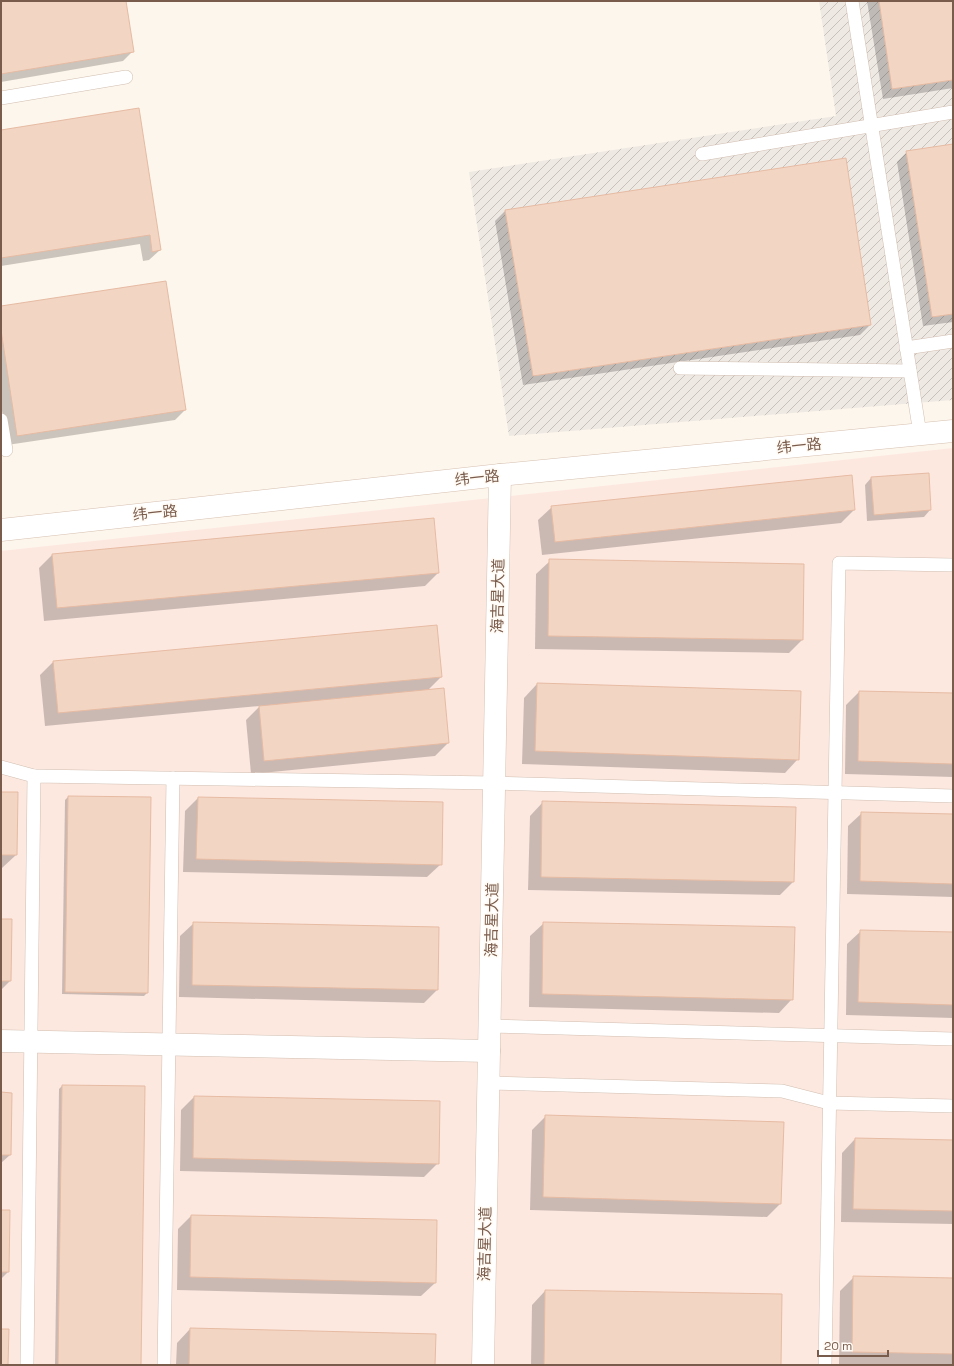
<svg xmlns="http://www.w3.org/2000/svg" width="954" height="1366" viewBox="0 0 954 1366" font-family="'Space Grotesk','Noto Sans SC',sans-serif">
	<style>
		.commercial { fill: #fde8e0 }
		.industrial { fill: url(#industrial-furrows) }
		.shadow { fill: #0003 }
		.building { fill: #f3d5c3; stroke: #e6bba3 }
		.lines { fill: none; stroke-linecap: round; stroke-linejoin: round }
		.lane-casing { stroke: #d1beb0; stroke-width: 14 }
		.street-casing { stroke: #d1beb0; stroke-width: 23 }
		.secondary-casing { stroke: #d6c0b0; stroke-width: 23 }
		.lane { stroke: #fff; stroke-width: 13 }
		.street { stroke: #fff; stroke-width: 22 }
		.secondary { stroke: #fff; stroke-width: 22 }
		.labels { text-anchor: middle; stroke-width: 3; stroke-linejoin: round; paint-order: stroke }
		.street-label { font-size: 15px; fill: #7a5c4d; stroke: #fffaf3 }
	</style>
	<defs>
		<pattern id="industrial-furrows" width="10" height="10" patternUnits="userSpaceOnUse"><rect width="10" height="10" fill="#efe9e4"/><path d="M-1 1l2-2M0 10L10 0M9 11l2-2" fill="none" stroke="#c7c0bb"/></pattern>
	</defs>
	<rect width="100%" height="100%" fill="#fdf6ec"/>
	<!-- commercial -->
	<polygon class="commercial" points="953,448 953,1365 1,1365 1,551"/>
	<!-- industrial -->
	<polygon class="industrial" points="819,1 953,1 953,400 509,436 469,172 836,116"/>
	<!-- shadow -->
	<g class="shadow">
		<polygon points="1,1 125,1 133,51 123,61 1,82"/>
		<polygon points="867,1 953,1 953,88 883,99"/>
		<polygon points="138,109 160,250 149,260 143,261 140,244 1,266 1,131"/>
		<polygon points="953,145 953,322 923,326 897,162 907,152"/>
		<polygon points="505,211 870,325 860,335 523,385 495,221"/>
		<polygon points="1,307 185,410 175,420 7,445 1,404"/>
		<polygon points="871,478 930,510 924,517 867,521 865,485"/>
		<polygon points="552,507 854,510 841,523 542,555 538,520"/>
		<polygon points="53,554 438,573 425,586 44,621 39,568"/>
		<polygon points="550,561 802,640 789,653 535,649 536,574"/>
		<polygon points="53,662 441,677 428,690 448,743 435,756 251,774 246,720 260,706 45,726 40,675"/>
		<polygon points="537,684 798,759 785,773 522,764 524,698"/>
		<polygon points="859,692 953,694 953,777 845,774 846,705"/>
		<polygon points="1,793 16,855 2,868 1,868"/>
		<polygon points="68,797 147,993 144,996 62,994 65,800"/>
		<polygon points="198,798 442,803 441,864 427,877 183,872 185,811"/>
		<polygon points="543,802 793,882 780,895 528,890 530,816"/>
		<polygon points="862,813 953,815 953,897 847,894 848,826"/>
		<polygon points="1,920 10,981 1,990"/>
		<polygon points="194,923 437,990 424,1003 179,997 180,936"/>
		<polygon points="544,923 792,999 779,1013 529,1007 530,936"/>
		<polygon points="861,931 953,933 953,1018 846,1015 847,944"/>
		<polygon points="62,1086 140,1365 55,1365 59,1089"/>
		<polygon points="1,1093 10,1155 1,1163"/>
		<polygon points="194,1097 438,1163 424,1177 180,1171 181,1110"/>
		<polygon points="546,1116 780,1204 767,1217 530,1210 532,1130"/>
		<polygon points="855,1139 953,1141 953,1224 841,1222 842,1153"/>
		<polygon points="1,1211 8,1272 1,1279"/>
		<polygon points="191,1216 435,1283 421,1296 177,1290 178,1229"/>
		<polygon points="854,1277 953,1279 953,1365 839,1365 840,1291"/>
		<polygon points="545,1291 780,1365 531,1365 532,1305"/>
		<polygon points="190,1329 434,1365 176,1365 177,1343"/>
	</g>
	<!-- building -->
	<g class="building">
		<polygon points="1,1 126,1 134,52 1,74"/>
		<polygon points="879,1 953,1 953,80 892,89"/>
		<polygon points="139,108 161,250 152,252 150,235 1,258 1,130"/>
		<polygon points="953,144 953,314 932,317 906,151"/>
		<polygon points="846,158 871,325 533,376 505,210"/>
		<polygon points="166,281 186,410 17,436 1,330 1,306"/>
		<polygon points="929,473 931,510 874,515 871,477"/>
		<polygon points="852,475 855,510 555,542 551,506"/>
		<polygon points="434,518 439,573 57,608 52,554"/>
		<polygon points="549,559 804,564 803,640 548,636"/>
		<polygon points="437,625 442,677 58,713 53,661"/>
		<polygon points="537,683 801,691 799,760 535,751"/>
		<polygon points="444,688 449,743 264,761 259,706"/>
		<polygon points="859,691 953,693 953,764 858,761"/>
		<polygon points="1,792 18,792 17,855 1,855"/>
		<polygon points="68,796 151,797 148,993 65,992"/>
		<polygon points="198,797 443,802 442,865 196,859"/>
		<polygon points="542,801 796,807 794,882 541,877"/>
		<polygon points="861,812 953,814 953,884 860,881"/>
		<polygon points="1,919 12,919 11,981 1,981"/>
		<polygon points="193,922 439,927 438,990 192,985"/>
		<polygon points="543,922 795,927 793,1000 542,994"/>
		<polygon points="860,930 953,932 953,1005 858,1002"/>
		<polygon points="62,1085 145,1086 141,1365 58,1365"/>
		<polygon points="1,1092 12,1093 11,1155 1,1155"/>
		<polygon points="194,1096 440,1101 439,1164 193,1158"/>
		<polygon points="545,1115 784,1122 781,1204 543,1197"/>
		<polygon points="855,1138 953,1140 953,1211 853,1209"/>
		<polygon points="1,1210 10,1210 9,1272 1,1272"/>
		<polygon points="191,1215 437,1220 436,1283 190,1277"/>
		<polygon points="853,1276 953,1278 953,1354 852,1352"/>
		<polygon points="545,1290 782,1294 781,1365 544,1365"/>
		<polygon points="190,1328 436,1334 435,1365 189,1365"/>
		<polygon points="1,1329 9,1329 8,1365 1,1365"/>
	</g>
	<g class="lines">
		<!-- lane casing -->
		<g class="lane-casing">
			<g id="lane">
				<polyline points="852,1 920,434"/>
				<polyline points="1,98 126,77"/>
				<polyline points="702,154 953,112"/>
				<polyline points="906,348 953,341"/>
				<polyline points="680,368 910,371"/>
				<polyline points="1,420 6,450"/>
				<polyline points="1,767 34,776"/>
				<polyline points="489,1026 953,1039"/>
				<polyline points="488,1083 782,1091 829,1103 953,1106"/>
				<polyline points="27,1365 34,776 494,783 953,796"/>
				<polyline points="164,1365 173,778"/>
				<polyline points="825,1365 839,563 953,565"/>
			</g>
		</g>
		<!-- street casing -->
		<g class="street-casing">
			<polyline id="street" points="1,1041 489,1051"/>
		</g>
		<!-- secondary casing -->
		<g class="secondary-casing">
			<g id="secondary">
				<polyline points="1,530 500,475 953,431"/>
				<polyline points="483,1365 500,475"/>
			</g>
		</g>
		<!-- lane -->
		<use href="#lane" class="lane"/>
		<!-- street -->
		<use href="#street" class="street"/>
		<!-- secondary -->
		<use href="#secondary" class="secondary"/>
	</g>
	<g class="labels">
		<!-- street labels -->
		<g class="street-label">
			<text transform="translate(799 446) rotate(-6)" y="5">纬一路</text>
			<text transform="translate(477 478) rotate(-6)" y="5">纬一路</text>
			<text transform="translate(155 513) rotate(-6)" y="5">纬一路</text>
			<text transform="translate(498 596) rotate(-89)" y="5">海吉星大道</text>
			<text transform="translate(492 920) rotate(-89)" y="5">海吉星大道</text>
			<text transform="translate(485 1244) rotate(-89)" y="5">海吉星大道</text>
		</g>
	</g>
	<!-- border -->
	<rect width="954" height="1366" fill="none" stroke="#7a5c4d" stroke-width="4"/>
	<!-- scale -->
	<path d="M818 1350v6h70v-6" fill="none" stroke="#7a5c4d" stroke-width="2"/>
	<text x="824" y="1350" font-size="12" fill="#7a5c4d" stroke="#fffaf3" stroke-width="3" paint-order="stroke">20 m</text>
</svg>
